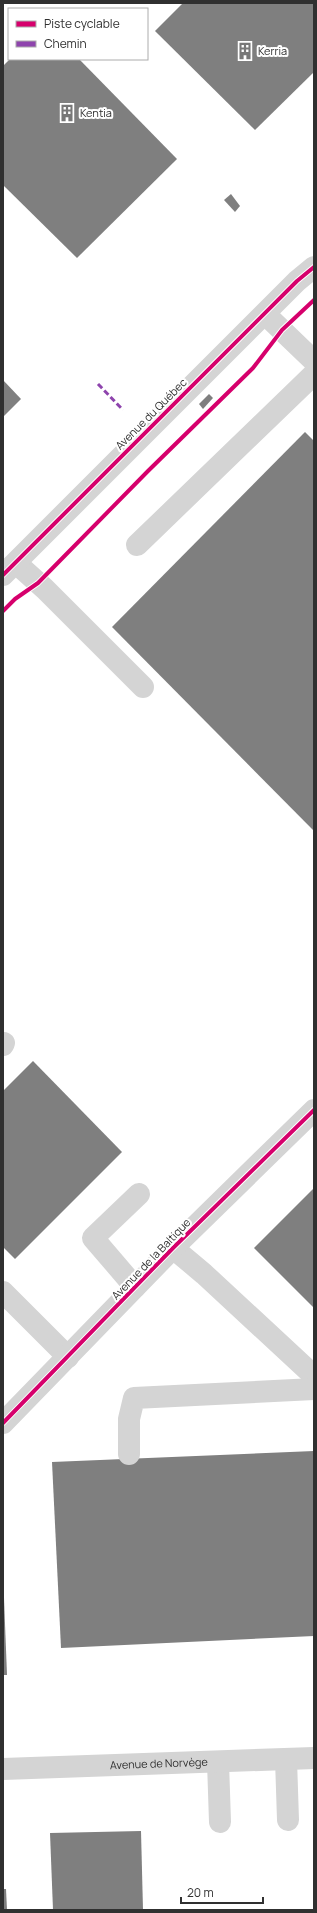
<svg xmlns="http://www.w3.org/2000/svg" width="317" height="1913" viewBox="0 0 317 1913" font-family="Manrope,sans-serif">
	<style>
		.building { fill: #7f7f7f }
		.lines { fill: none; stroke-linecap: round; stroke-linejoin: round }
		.minor { stroke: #d4d4d4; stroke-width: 22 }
		.quiet { stroke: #8e44ad; stroke-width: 3; stroke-dasharray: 6 3; stroke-linecap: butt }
		.cycleway-casing { stroke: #fff; stroke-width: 6 }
		.cycleway { stroke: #d6006c; stroke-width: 4 }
		.labels { text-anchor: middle; stroke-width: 4; stroke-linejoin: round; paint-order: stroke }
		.poi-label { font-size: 11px; fill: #303030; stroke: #fff; text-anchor: start }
		.street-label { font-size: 11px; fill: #303030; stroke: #fff }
	</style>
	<rect width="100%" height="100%" fill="#fff"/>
	<!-- building -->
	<g class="building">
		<polygon points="183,3 314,3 314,72 255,130 155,31"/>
		<polygon points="10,59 79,59 177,159 77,258 3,185 3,66"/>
		<polygon points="231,194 240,206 235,212 224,200"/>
		<polygon points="3,380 21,399 3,417"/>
		<polygon points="209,394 213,398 203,409 199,404"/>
		<polygon points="305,432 314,441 314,831 112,627"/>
		<polygon points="33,1061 122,1152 15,1259 3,1247 3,1091"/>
		<polygon points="314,1188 314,1308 254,1248"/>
		<polygon points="314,1451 314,1636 61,1648 52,1462"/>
		<polygon points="3,1598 4,1598 7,1675 3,1675"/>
		<polygon points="141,1831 143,1910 53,1910 50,1833"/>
		<polygon points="3,1889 6,1889 7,1910 3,1910"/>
	</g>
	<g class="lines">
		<!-- minor -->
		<g class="minor">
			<polyline points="265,314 314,361"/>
			<polyline points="137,545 314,374"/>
			<polyline points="16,563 45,589 143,687"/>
			<polyline points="3,575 297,281 314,267"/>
			<polyline points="3,1045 4,1043"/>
			<polyline points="173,1248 204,1274 314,1376"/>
			<polyline points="135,1287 93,1238 139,1194"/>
			<polyline points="3,1292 68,1357"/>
			<polyline points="3,1423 173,1248 314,1110"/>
			<polyline points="129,1454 129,1419 134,1398 314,1389"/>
			<polyline points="286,1759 288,1820"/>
			<polyline points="218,1762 220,1822"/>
			<path id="s1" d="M3,1769L314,1758"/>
		</g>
		<!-- quiet -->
		<polyline class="quiet" points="98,384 123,410"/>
		<!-- cycleway casing -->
		<g class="cycleway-casing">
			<g id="cycleway">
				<polyline points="3,575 297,281 314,267"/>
				<polyline points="3,611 15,599 38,583 148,471 253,368 282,330 314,300"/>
				<polyline points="3,1423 173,1248 314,1110"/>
			</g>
		</g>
		<!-- cycleway -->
		<use href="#cycleway" class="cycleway"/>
	</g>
	<!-- icons -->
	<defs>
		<g id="building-bare" transform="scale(1.38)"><path d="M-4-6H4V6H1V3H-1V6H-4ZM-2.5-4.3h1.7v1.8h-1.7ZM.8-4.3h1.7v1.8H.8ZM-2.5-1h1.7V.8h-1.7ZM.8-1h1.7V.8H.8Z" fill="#787878" stroke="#fff" stroke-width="2.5" paint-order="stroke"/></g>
	</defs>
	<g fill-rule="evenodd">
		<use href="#building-bare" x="245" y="51"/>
		<use href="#building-bare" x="67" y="113"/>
	</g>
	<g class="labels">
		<!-- poi labels -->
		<g class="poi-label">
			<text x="258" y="55">Kerria</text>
			<text x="80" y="117">Kentia</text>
		</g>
		<!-- street labels -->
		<g class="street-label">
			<text transform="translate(151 414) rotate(-45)" y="4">Avenue du Québec</text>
			<text transform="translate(151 1259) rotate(-46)" y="4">Avenue de la Baltique</text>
			<text dy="4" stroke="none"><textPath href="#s1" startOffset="156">Avenue de Norvège</textPath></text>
		</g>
	</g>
	<!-- border -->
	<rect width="317" height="1913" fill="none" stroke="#303030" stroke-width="8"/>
	<!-- legend -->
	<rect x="8" y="8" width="140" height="52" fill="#ffffff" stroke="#acacac"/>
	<rect x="16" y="21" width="20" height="6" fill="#d6006c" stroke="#acacac"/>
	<text x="44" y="28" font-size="12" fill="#303030">Piste cyclable</text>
	<rect x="16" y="41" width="20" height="6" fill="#8e44ad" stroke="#acacac"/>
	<text x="44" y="48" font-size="12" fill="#303030">Chemin</text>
	<!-- scale -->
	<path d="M181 1897v6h82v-6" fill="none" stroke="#303030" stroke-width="2"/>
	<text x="187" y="1897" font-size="12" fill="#303030" stroke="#ffffff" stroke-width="3" paint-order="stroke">20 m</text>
</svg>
